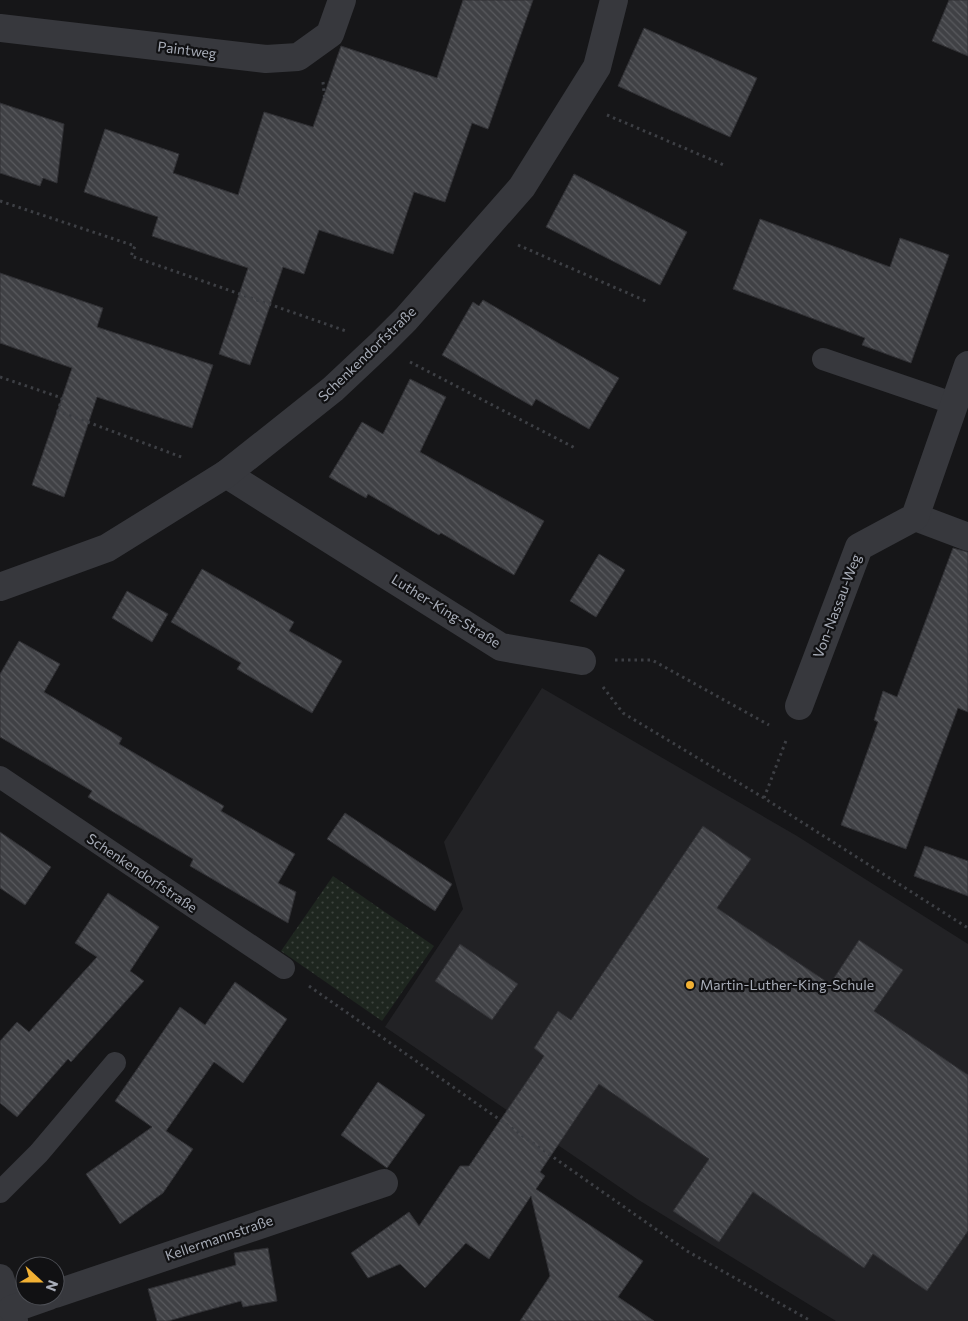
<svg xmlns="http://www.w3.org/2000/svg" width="968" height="1321" viewBox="0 0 968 1321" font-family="Commissioner,sans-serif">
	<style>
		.built { fill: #222225 }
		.grass { fill: url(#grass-dots) }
		.building { fill: url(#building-back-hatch); stroke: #303034 }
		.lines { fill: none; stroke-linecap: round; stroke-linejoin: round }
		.path { stroke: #3d3f44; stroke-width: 3; stroke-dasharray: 2.5 4; stroke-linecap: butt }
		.lane { stroke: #37383d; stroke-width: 22 }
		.street { stroke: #37383d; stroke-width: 28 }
		.poi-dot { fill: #f2b134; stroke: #111113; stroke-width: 2 }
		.labels { text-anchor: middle; stroke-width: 4.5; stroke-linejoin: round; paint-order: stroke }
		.street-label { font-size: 14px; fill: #a8adb8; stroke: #111113 }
		.poi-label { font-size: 14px; fill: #a8adb8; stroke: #111113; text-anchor: start }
	</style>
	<defs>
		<pattern id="grass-dots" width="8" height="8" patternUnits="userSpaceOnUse" patternTransform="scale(1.25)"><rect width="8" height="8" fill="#1e261f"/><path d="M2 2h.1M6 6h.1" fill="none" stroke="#3c433d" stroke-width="1.8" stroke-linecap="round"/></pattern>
		<pattern id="building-back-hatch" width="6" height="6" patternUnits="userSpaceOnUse" patternTransform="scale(1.25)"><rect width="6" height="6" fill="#404145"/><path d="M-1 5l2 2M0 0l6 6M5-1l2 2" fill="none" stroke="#595a5e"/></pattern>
	</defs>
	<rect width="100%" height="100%" fill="#161618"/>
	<!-- built -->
	<polygon class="built" points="542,688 797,836 968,944 968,1321 836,1321 637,1199 385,1027 463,909 444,842"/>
	<!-- grass -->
	<polygon class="grass" points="333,876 434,946 382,1021 281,951"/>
	<!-- building -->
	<g class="building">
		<polygon points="463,0 533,0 488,129 472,123 445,202 414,192 393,254 319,230 304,274 283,267 250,365 219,354 248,268 152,236 158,217 84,192 105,129 179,154 173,173 238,195 264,112 313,127 341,46 437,78"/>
		<polygon points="949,0 968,0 968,56 932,41"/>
		<polygon points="644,28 757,78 730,137 618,86"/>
		<polygon points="0,103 64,124 57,183 43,178 40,186 0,173"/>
		<polygon points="574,174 687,232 660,285 546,227"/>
		<polygon points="760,219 890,267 900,238 949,255 911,363 862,345 865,338 733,289"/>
		<polygon points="0,273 103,308 97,327 213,365 192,428 97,397 64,497 32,485 72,368 0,343"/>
		<polygon points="483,300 619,378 589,429 536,399 532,406 442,355 473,302 479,306"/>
		<polygon points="410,379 446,397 420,452 544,521 514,575 441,533 439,535 368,494 366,498 329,477 362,422 383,434"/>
		<polygon points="953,548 968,552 968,712 958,708 906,849 841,825 878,722 874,720 883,691 897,697"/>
		<polygon points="599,554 625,570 596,617 570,601"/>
		<polygon points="202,569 294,622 289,631 342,661 312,713 237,669 241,663 171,622"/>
		<polygon points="127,591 168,614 152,642 112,618"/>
		<polygon points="19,641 60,664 44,692 122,738 119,744 224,806 221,811 295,854 278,883 296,892 288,923 190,866 193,859 88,797 92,791 0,737 0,674"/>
		<polygon points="345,813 452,884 435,911 327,839"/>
		<polygon points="703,826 751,859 717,908 830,984 859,940 903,970 874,1011 968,1075 968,1231 927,1291 873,1254 864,1268 753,1192 719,1242 673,1211 709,1159 599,1084 540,1172 545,1176 536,1189 643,1261 618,1297 654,1321 520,1321 550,1276 531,1196 489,1259 466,1243 425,1288 400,1264 368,1278 351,1253 409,1212 419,1226 460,1166 469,1166 544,1056 534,1048 558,1011 571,1020"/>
		<polygon points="0,832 51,867 25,905 0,888"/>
		<polygon points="925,846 968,861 968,896 914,876"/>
		<polygon points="108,893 159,927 130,971 144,981 71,1062 68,1059 17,1117 0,1103 0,1041 17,1022 29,1032 97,957 75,943"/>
		<polygon points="460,944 518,984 492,1020 435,981"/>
		<polygon points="235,982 287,1019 243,1083 214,1062 166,1131 193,1149 163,1193 120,1224 86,1174 152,1127 115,1101 180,1007 205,1025"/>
		<polygon points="378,1082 425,1115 387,1168 341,1135"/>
		<polygon points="268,1248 277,1301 243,1307 241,1301 168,1321 157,1321 148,1289 236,1265 234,1253"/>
	</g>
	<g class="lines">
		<!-- path -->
		<g class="path">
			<polyline points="323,82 325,103"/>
			<polyline points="607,115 724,165"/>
			<polyline points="0,201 135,246 131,256 346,331"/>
			<polyline points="518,245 648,302"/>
			<polyline points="410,362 575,448"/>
			<polyline points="0,377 62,398 58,411 184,458"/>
			<polyline points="615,660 652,660 769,725"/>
			<polyline points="603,687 623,713 764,798 968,928"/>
			<polyline points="764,798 787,738"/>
			<polyline points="309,986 687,1251 811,1321"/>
		</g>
		<!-- lane -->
		<g class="lane">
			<polyline points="823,359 955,404"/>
			<polyline points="0,777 284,968"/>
			<polyline points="0,1192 39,1153 115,1063"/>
		</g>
		<!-- street -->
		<g class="street">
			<polyline points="0,28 266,59 298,57 330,34 342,0"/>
			<polyline points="226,474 501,647 582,661"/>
			<polyline points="915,517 968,537"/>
			<polyline points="0,587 107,548 226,474 333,389 382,343 406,319 522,187 597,67 614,0"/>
			<polyline points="799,706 859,547 915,517 968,365"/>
			<polyline points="0,1278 14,1321"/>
			<polyline points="55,1294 384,1183"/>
			<polyline points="12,1309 49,1296"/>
		</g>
	</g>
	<!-- markers -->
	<circle class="poi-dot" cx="690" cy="985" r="5"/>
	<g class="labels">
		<!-- street labels -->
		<g class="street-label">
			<text transform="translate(187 50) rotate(7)" y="5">Paintweg</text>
			<text transform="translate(367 354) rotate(-44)" y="5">Schenkendorfstraße</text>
			<text transform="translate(837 606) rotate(-69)" y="5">Von-Nassau-Weg</text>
			<text transform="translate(446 611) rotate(32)" y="5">Luther-King-Straße</text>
			<text transform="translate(142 873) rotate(34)" y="5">Schenkendorfstraße</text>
			<text transform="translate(219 1238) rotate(-19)" y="5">Kellermannstraße</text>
		</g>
		<!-- poi labels -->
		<g class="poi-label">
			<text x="700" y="990">Martin-Luther-King-Schule</text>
		</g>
	</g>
	<!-- north arrow -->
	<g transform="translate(40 1281) rotate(111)"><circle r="24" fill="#111113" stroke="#4d4f55"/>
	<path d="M0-4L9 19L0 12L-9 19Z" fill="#f2b134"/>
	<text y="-8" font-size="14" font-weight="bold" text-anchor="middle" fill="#a8adb8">N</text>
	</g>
</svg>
